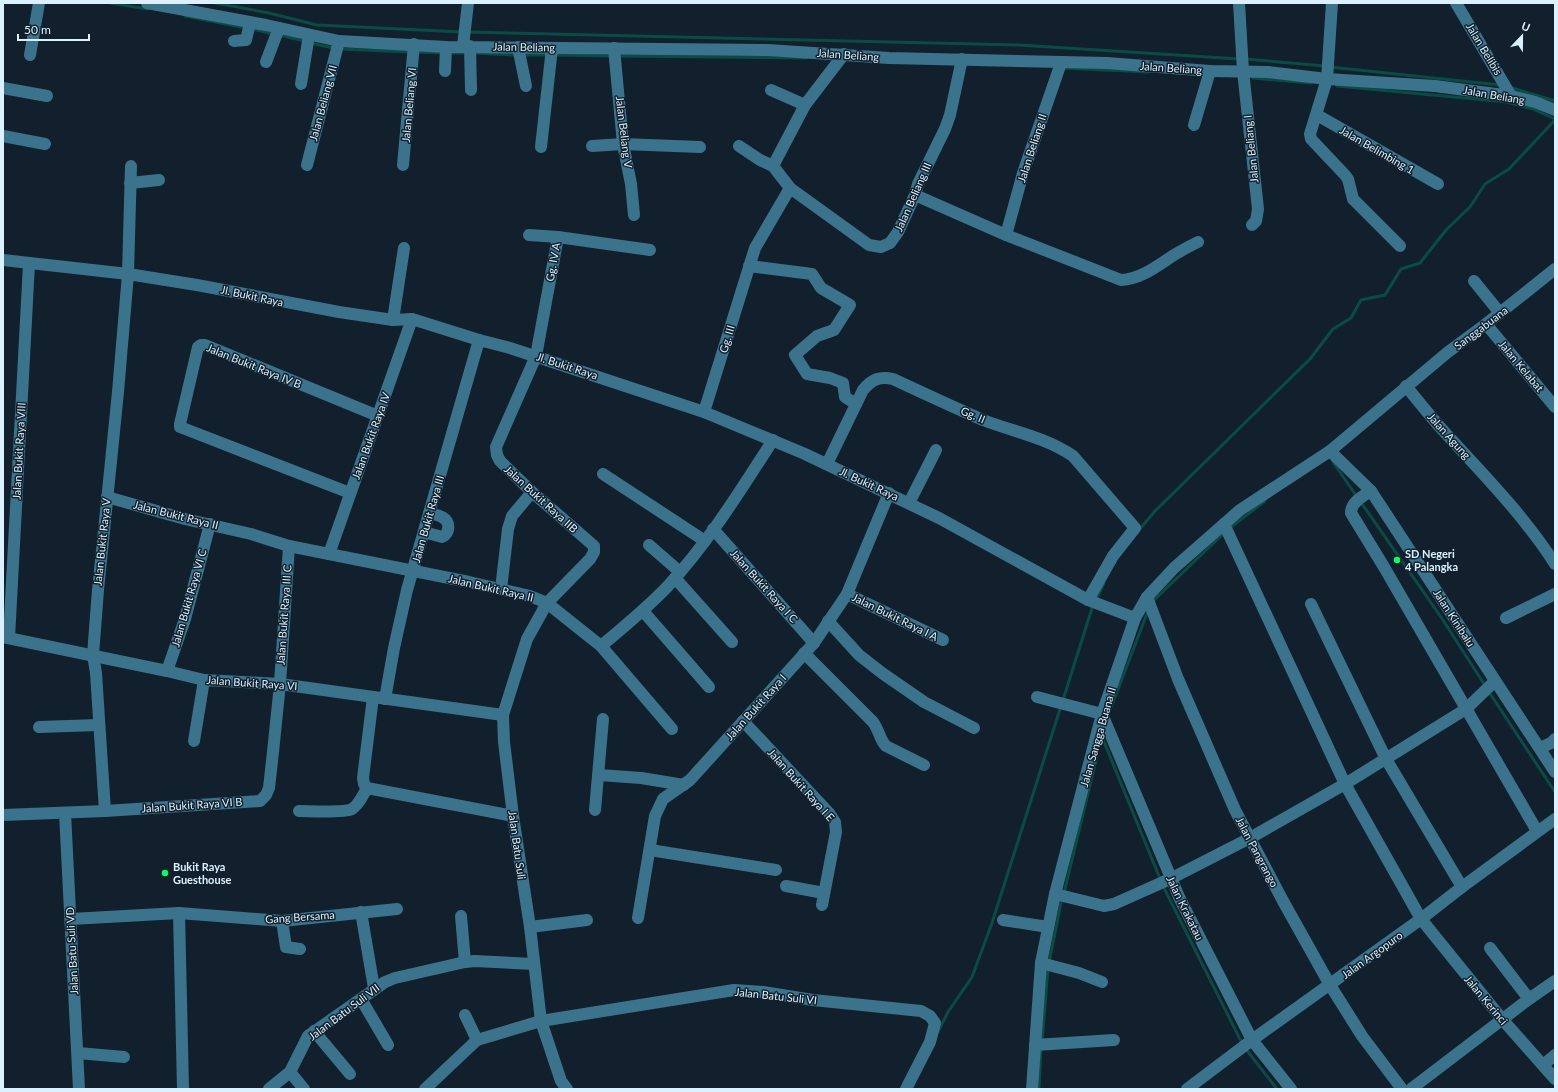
<svg xmlns="http://www.w3.org/2000/svg" width="1558" height="1092" viewBox="0 0 1558 1092" font-family="Lato,sans-serif">
	<style>
		.lines { fill: none; stroke-linecap: round; stroke-linejoin: round }
		.stream { stroke: #0a4c45; stroke-width: 3 }
		.minor { stroke: #3b738c; stroke-width: 12 }
		.poi-dot { fill: #07ff63; stroke: #11202c; stroke-width: 1.5 }
		.labels { text-anchor: middle; stroke-width: 3; stroke-linejoin: round; paint-order: stroke }
		.street-label { font-size: 11px; fill: #dbf1ff; stroke: #11202c }
		.poi-label { font-size: 11px; font-weight: bold; fill: #dbf1ff; stroke: #11202c; text-anchor: start }
	</style>
	<rect width="100%" height="100%" fill="#11202c"/>
	<g class="lines">
		<!-- stream -->
		<g class="stream">
			<polyline points="110,3 148,9"/>
			<polyline points="215,3 269,13 317,25 462,32"/>
			<polyline points="185,16 246,28"/>
			<polyline points="252,29 274,34"/>
			<polyline points="467,32 1019,45 1239,59"/>
			<polyline points="279,35 305,41"/>
			<polyline points="310,43 334,48"/>
			<polyline points="340,49 410,52"/>
			<polyline points="416,52 444,53"/>
			<polyline points="451,53 468,53"/>
			<polyline points="473,53 516,55"/>
			<polyline points="523,55 548,55"/>
			<polyline points="553,55 612,56"/>
			<polyline points="617,56 806,58"/>
			<polyline points="1245,59 1325,66"/>
			<polyline points="1330,67 1500,85"/>
			<polyline points="1063,68 1148,72"/>
			<polyline points="1253,78 1311,83"/>
			<polyline points="1337,86 1507,102 1533,109 1555,119"/>
			<polyline points="1509,87 1555,101"/>
			<polyline points="1333,462 1357,497"/>
			<polyline points="1360,501 1441,617 1486,687"/>
			<polyline points="1230,528 1265,501"/>
			<polyline points="1139,530 1155,511 1310,359 1333,329 1351,318 1361,300 1385,295 1401,269 1420,263 1446,230 1470,207 1485,184 1509,169 1555,120"/>
			<polyline points="1096,600 1104,583"/>
			<polyline points="1152,602 1224,533"/>
			<polyline points="1489,692 1555,792"/>
			<polyline points="1063,700 1093,605"/>
			<polyline points="1107,718 1148,611"/>
			<polyline points="1102,737 1161,881"/>
			<polyline points="1163,886 1242,1043"/>
			<polyline points="1064,893 1097,756"/>
			<polyline points="1049,963 1062,898"/>
			<polyline points="938,1032 948,1012 972,977 992,923 1061,706"/>
			<polyline points="1042,1043 1048,968"/>
			<polyline points="1245,1048 1277,1089"/>
			<polyline points="1039,1089 1041,1048"/>
		</g>
		<!-- minor -->
		<g class="minor">
			<polyline points="147,3 266,25 339,41 446,47 768,50 889,58 1107,63 1210,71 1268,72 1327,79 1435,86 1511,96 1535,102 1555,110"/>
			<polyline points="1239,3 1243,71 1258,209 1256,221 1252,225"/>
			<polyline points="1332,3 1327,79 1310,134 1311,139 1345,175 1348,179 1353,199 1400,246"/>
			<polyline points="1456,3 1511,96"/>
			<polyline points="234,41 246,40 250,23"/>
			<polyline points="463,46 468,3"/>
			<polyline points="470,46 471,90"/>
			<polyline points="518,47 526,86"/>
			<polyline points="614,48 623,144 631,184 634,215"/>
			<polyline points="844,54 805,105 773,166 790,188 869,245 881,247 890,243 898,232 915,195 918,184 945,129 950,115 962,59"/>
			<polyline points="30,55 39,3"/>
			<polyline points="266,62 279,28"/>
			<polyline points="445,71 446,47"/>
			<polyline points="301,84 309,35"/>
			<polyline points="3,88 47,96"/>
			<polyline points="771,90 805,105"/>
			<polyline points="1317,115 1438,184"/>
			<polyline points="1194,125 1210,71"/>
			<polyline points="3,136 45,144"/>
			<polyline points="592,146 623,144 700,147"/>
			<polyline points="739,146 760,160 773,166"/>
			<polyline points="541,147 552,48"/>
			<polyline points="307,165 339,41"/>
			<polyline points="403,165 414,44"/>
			<polyline points="130,183 159,180"/>
			<path d="M915,195L1006,235L1121,280C1141,279 1157,266 1174,255C1182,250 1190,246 1198,242"/>
			<polyline points="529,235 558,237"/>
			<polyline points="1006,235 1023,173 1061,63"/>
			<polyline points="3,260 128,274 197,285 339,312 393,320 412,319 479,340 510,348 704,412 805,454 939,518 1088,600 1135,618"/>
			<polyline points="749,266 812,274 821,288 850,305 834,330 817,336 795,355 807,374 830,378 843,383 845,397 856,404"/>
			<polyline points="1474,281 1500,313"/>
			<polyline points="393,320 404,248"/>
			<polyline points="1486,324 1555,407"/>
			<path d="M1406,386C1417,400 1428,413 1439,426C1480,471 1523,514 1555,564"/>
			<polyline points="704,412 755,248 790,188"/>
			<polyline points="1330,451 1371,491 1555,772"/>
			<path d="M827,464L863,390C872,379 880,376 893,379C923,393 953,407 983,420C1014,432 1045,437 1073,456L1135,528L1113,556L1088,600"/>
			<polyline points="603,474 705,541"/>
			<path d="M1371,491C1363,496 1351,502 1351,513L1384,567L1537,831"/>
			<polyline points="350,493 180,427 180,424 198,347 201,345 205,345 378,416"/>
			<path d="M107,497L185,519L251,534L289,546L469,582L530,596L547,603L601,646C624,627 647,608 667,587C708,543 740,491 773,440"/>
			<polyline points="909,503 936,450"/>
			<polyline points="1224,524 1345,784 1421,919 1502,1019 1555,1079"/>
			<polyline points="713,529 814,643"/>
			<path d="M424,532L442,537C450,533 451,522 442,517C438,515 433,514 429,513"/>
			<polyline points="649,545 680,572"/>
			<polyline points="329,554 412,319"/>
			<polyline points="675,578 732,642"/>
			<polyline points="501,589 508,529 512,516 532,492"/>
			<polyline points="847,594 943,640"/>
			<polyline points="1147,597 1178,679 1235,810 1283,901 1330,985 1362,1036 1402,1089"/>
			<polyline points="1311,604 1386,759 1462,887"/>
			<polyline points="643,611 709,687"/>
			<polyline points="1506,618 1555,594"/>
			<polyline points="828,621 859,655 882,673 924,702 974,728"/>
			<polyline points="3,637 167,671 204,680 280,684 503,715"/>
			<polyline points="9,638 29,264"/>
			<polyline points="601,646 672,729"/>
			<path d="M804,653L873,722C879,730 880,740 886,746L924,765"/>
			<polyline points="167,671 185,619 210,524"/>
			<polyline points="373,697 363,778 364,784 367,788 513,816"/>
			<polyline points="1037,697 1102,714"/>
			<polyline points="385,699 394,648 407,590 479,340"/>
			<polyline points="1102,714 1179,897 1252,1040 1291,1089"/>
			<polyline points="743,721 829,813 835,822 836,832 822,905"/>
			<polyline points="39,727 98,725"/>
			<polyline points="194,741 204,680"/>
			<polyline points="1540,748 1551,743 1555,739"/>
			<polyline points="599,775 641,778 684,785"/>
			<polyline points="595,810 603,719"/>
			<polyline points="105,811 96,673 93,655 98,590 118,392 128,274 131,166"/>
			<path d="M299,811C310,811 345,813 352,809C359,805 363,795 367,788"/>
			<polyline points="65,813 79,1089"/>
			<polyline points="3,815 105,811 260,801 266,795 269,788 273,752 280,684 289,546"/>
			<polyline points="650,850 776,870"/>
			<polyline points="786,886 824,893"/>
			<polyline points="1055,894 1104,906 1114,904 1170,879 1250,838 1345,784 1466,709 1495,681"/>
			<polyline points="361,912 374,988"/>
			<polyline points="179,913 183,1089"/>
			<polyline points="461,916 465,962"/>
			<polyline points="638,918 655,816 663,799 690,780 814,643 847,594 889,493"/>
			<polyline points="71,919 179,913 282,921 397,909"/>
			<polyline points="1003,920 1048,927"/>
			<polyline points="282,921 286,947 300,949"/>
			<polyline points="530,927 587,920"/>
			<polyline points="1490,948 1529,999"/>
			<polyline points="1041,963 1079,973 1102,982"/>
			<polyline points="361,999 388,1045"/>
			<polyline points="465,1015 477,1040"/>
			<polyline points="314,1031 350,1074"/>
			<polyline points="1035,1045 1114,1040"/>
			<polyline points="78,1053 124,1057"/>
			<polyline points="1543,1065 1555,1055"/>
			<polyline points="290,1072 304,1089"/>
			<polyline points="269,1089 290,1072 308,1036 385,982 395,978 465,962 475,961 534,964"/>
			<polyline points="425,1089 477,1040 541,1021 734,990 763,992 813,1000 921,1011 930,1016 935,1023 930,1042 906,1089"/>
			<polyline points="567,1089 561,1081 541,1021 530,927 513,816 504,742 503,715 527,639 547,603 590,559 594,552 594,546 532,492 500,461 497,455 496,447 536,356 558,237 650,250"/>
			<polyline points="1032,1089 1041,963 1055,894 1102,714 1135,618 1147,597 1174,568 1240,510 1330,451 1448,352 1486,324 1555,269"/>
			<polyline points="1187,1089 1252,1040 1421,919 1462,887 1555,819"/>
			<polyline points="1411,1089 1529,999 1555,981"/>
		</g>
	</g>
	<!-- markers -->
	<g class="poi-dot">
		<circle cx="1397" cy="560" r="4"/>
		<circle cx="165" cy="873" r="4"/>
	</g>
	<g class="labels">
		<!-- street labels -->
		<g class="street-label">
			<text transform="translate(524 47) rotate(1)" y="4">Jalan Beliang</text>
			<text transform="translate(1484 49) rotate(59)" y="4">Jalan Belibis</text>
			<text transform="translate(848 55) rotate(4)" y="4">Jalan Beliang</text>
			<text transform="translate(1171 68) rotate(4)" y="4">Jalan Beliang</text>
			<text transform="translate(1494 95) rotate(10)" y="4">Jalan Beliang</text>
			<text transform="translate(323 103) rotate(-75)" y="4">Jalan Beliang VII</text>
			<text transform="translate(409 105) rotate(-85)" y="4">Jalan Beliang VI</text>
			<text transform="translate(624 132) rotate(83)" y="4">Jalan Beliang V</text>
			<text transform="translate(1032 148) rotate(-72)" y="4">Jalan Beliang II</text>
			<text transform="translate(1251 149) rotate(-96)" y="4">Jalan Beliang I</text>
			<text transform="translate(1377 150) rotate(30)" y="4">Jalan Belimbing 1</text>
			<text transform="translate(913 197) rotate(-66)" y="4">Jalan Beliang III</text>
			<text transform="translate(553 262) rotate(-80)" y="4">Gg. IV A</text>
			<text transform="translate(252 296) rotate(12)" y="4">Jl. Bukit Raya</text>
			<text transform="translate(1481 328) rotate(-37)" y="4">Sanggabuana</text>
			<text transform="translate(727 339) rotate(-73)" y="4">Gg. III</text>
			<text transform="translate(254 366) rotate(22)" y="4">Jalan Bukit Raya IV B</text>
			<text transform="translate(567 366) rotate(18)" y="4">Jl. Bukit Raya</text>
			<text transform="translate(1521 366) rotate(50)" y="4">Jalan Kelabat</text>
			<text transform="translate(973 415) rotate(23)" y="4">Gg. II</text>
			<text transform="translate(371 436) rotate(-70)" y="4">Jalan Bukit Raya IV</text>
			<text transform="translate(1449 436) rotate(48)" y="4">Jalan Agung</text>
			<text transform="translate(19 451) rotate(-87)" y="4">Jalan Bukit Raya VIII</text>
			<text transform="translate(869 484) rotate(25)" y="4">Jl. Bukit Raya</text>
			<text transform="translate(541 499) rotate(42)" y="4">Jalan Bukit Raya IIB</text>
			<text transform="translate(176 515) rotate(14)" y="4">Jalan Bukit Raya II</text>
			<text transform="translate(428 519) rotate(-74)" y="4">Jalan Bukit Raya III</text>
			<text transform="translate(102 542) rotate(-84)" y="4">Jalan Bukit Raya V</text>
			<text transform="translate(764 586) rotate(48)" y="4">Jalan Bukit Raya I C</text>
			<text transform="translate(491 588) rotate(13)" y="4">Jalan Bukit Raya II</text>
			<text transform="translate(189 598) rotate(-74)" y="4">Jalan Bukit Raya VI C</text>
			<text transform="translate(284 615) rotate(-86)" y="4">Jalan Bukit Raya III C</text>
			<text transform="translate(895 617) rotate(26)" y="4">Jalan Bukit Raya I A</text>
			<text transform="translate(1454 618) rotate(57)" y="4">Jalan Kinibalu</text>
			<text transform="translate(252 683) rotate(4)" y="4">Jalan Bukit Raya VI</text>
			<text transform="translate(756 707) rotate(-48)" y="4">Jalan Bukit Raya I</text>
			<text transform="translate(1098 737) rotate(-74)" y="4">Jalan Sangga Buana II</text>
			<text transform="translate(801 785) rotate(48)" y="4">Jalan Bukit Raya I E</text>
			<text transform="translate(192 805) rotate(-4)" y="4">Jalan Bukit Raya VI B</text>
			<text transform="translate(517 845) rotate(82)" y="4">Jalan Batu Suli</text>
			<text transform="translate(1257 852) rotate(62)" y="4">Jalan Pangrango</text>
			<text transform="translate(1185 908) rotate(64)" y="4">Jalan Krakatau</text>
			<text transform="translate(300 917) rotate(-4)" y="4">Gang Bersama</text>
			<text transform="translate(72 951) rotate(-93)" y="4">Jalan Batu Suli VD</text>
			<text transform="translate(1372 955) rotate(-36)" y="4">Jalan Argopuro</text>
			<text transform="translate(776 996) rotate(6)" y="4">Jalan Batu Suli VI</text>
			<text transform="translate(1486 1000) rotate(50)" y="4">Jalan Kerinci</text>
			<text transform="translate(344 1012) rotate(-37)" y="4">Jalan Batu Suli VII</text>
		</g>
		<!-- poi labels -->
		<g class="poi-label">
			<text x="1405" y="558">SD Negeri<tspan x="1405" dy="13">4 Palangka</tspan></text>
			<text x="173" y="871">Bukit Raya<tspan x="173" dy="13">Guesthouse</tspan></text>
		</g>
	</g>
	<!-- border -->
	<rect width="1558" height="1092" fill="none" stroke="#dbf1ff" stroke-width="8"/>
	<!-- north arrow -->
	<g transform="translate(1522 36) rotate(22)" stroke="#11202c" stroke-width="3" paint-order="stroke">
	<path d="M0-3L7 15L0 10L-7 15Z" fill="#dbf1ff"/>
	<text y="-6" font-size="11" font-weight="bold" text-anchor="middle" fill="#dbf1ff">U</text>
	</g>
	<!-- scale -->
	<path d="M18 34v6h71v-6" fill="none" stroke="#dbf1ff" stroke-width="2"/>
	<text x="24" y="34" font-size="12" fill="#dbf1ff" stroke="#11202c" stroke-width="3" paint-order="stroke">50 m</text>
</svg>
